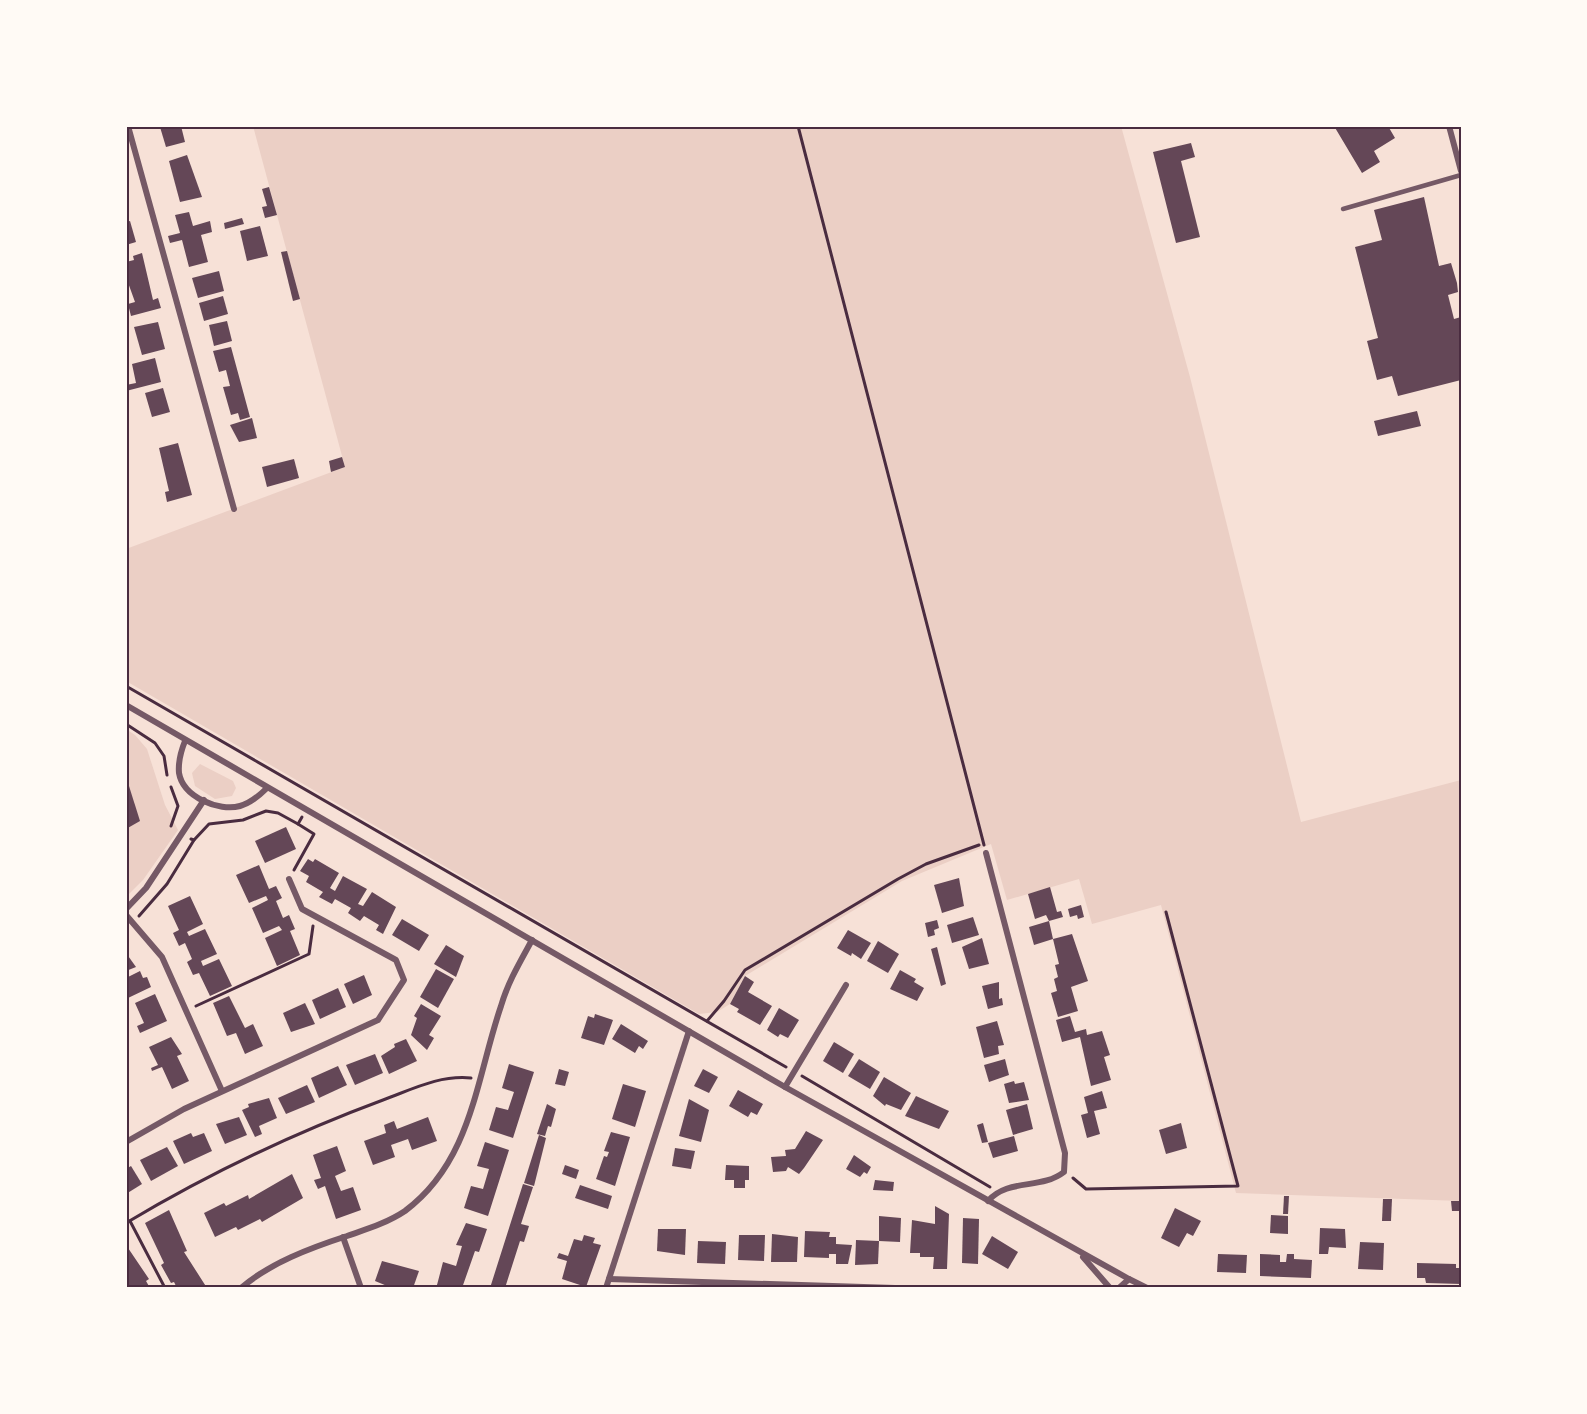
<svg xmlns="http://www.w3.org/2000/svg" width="1587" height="1414" viewBox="0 0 1587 1414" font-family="Bitter,serif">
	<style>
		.green { fill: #ebcfc5 }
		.building { fill: #644757 }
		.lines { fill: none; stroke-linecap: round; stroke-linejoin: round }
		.path { stroke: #4a2c40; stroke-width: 3 }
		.service { stroke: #755966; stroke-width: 4.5 }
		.minor { stroke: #755966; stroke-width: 6 }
		.neatline { fill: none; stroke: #4a2c40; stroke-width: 2 }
	</style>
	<rect width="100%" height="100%" fill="#f7e1d7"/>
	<!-- green -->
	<g class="green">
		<polygon points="253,126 1121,126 1190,377 1301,822 1461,780 1461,1201 1236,1193 1161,905 1092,924 1079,879 1007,900 991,844 902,881 745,976 730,1004 717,1012 699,1014 126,681 126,549 345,467"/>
		<polygon points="126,729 135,735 147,749 165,805 178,830 143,880 126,897"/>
		<polygon points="200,764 233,781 236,788 232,796 215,799 195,786 192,773"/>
	</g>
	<!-- building -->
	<g class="building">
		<polygon points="181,126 185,142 166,147 160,127"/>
		<polygon points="1334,126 1388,126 1395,138 1374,151 1380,162 1362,173"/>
		<polygon points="1191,143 1195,157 1181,161 1200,237 1176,243 1153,152"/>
		<polygon points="187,155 202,197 180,202 169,161"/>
		<polygon points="269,187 277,215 265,218 262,207 267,206 262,189"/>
		<polygon points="1424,197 1439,266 1451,263 1457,283 1458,292 1448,295 1454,319 1461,317 1461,380 1398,396 1392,376 1377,380 1367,341 1378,338 1355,247 1382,240 1374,210"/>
		<polygon points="189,212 193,226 210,221 212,232 201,235 208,262 189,267 182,240 170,243 168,236 180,233 175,215"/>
		<polygon points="242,218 244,224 225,229 224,223"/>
		<polygon points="130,221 136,242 126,245 126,222"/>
		<polygon points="260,226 268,256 247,261 240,231"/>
		<polygon points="287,251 300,299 293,301 281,252"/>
		<polygon points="142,253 153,300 158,298 161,308 131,316 128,304 135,302 126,277 126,262 134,260 133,256"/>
		<polygon points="219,271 224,291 198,298 192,278"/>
		<polygon points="223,296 228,314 204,321 199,303"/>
		<polygon points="227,321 232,341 214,346 209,325"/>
		<polygon points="158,322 165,349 142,355 134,327"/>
		<polygon points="231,347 250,417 240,420 238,413 231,415 223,387 230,386 226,370 219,372 213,351"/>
		<polygon points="155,358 161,382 126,391 126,385 136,383 132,364"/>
		<polygon points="163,388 170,412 152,417 145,393"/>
		<polygon points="1417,411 1421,426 1378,436 1374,421"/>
		<polygon points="252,418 257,438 239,442 230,425"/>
		<polygon points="178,443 192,495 167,502 165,492 169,491 159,448"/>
		<polygon points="342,457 345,467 331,472 329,461"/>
		<polygon points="294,459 299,478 267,487 262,467"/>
		<polygon points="129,786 140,821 126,829 126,787"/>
		<polygon points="286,827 296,849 265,863 255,841"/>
		<polygon points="308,859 313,862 315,859 339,873 330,888 335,891 343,876 367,889 358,904 363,906 372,892 396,907 383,934 376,930 379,925 364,916 360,921 348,913 351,908 335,899 332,904 319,897 323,892 306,882 309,876 300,871"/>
		<polygon points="259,865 269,889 276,886 282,898 276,901 283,918 289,915 295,929 290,931 300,955 277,966 265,938 282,930 279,926 263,933 252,908 268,900 266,896 249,903 236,875"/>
		<polygon points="959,878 964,906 942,913 934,885"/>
		<polygon points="1050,887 1057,912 1061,911 1063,917 1049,921 1046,915 1035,919 1028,894"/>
		<polygon points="190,896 203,924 187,932 189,936 205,929 217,954 201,961 203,966 219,959 232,986 210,996 199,973 193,975 187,962 192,959 185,943 179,946 173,933 179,930 168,906"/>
		<polygon points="1081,905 1084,917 1078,919 1077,915 1070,917 1068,909"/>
		<polygon points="973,917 979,935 952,943 947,925"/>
		<polygon points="402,919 429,935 419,951 392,935"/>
		<polygon points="937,920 939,928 934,930 935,935 928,937 925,923"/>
		<polygon points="1049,921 1053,939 1072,934 1088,981 1071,987 1078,1011 1058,1017 1051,993 1057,991 1054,979 1058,977 1055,965 1059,964 1053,939 1034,945 1029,927"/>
		<polygon points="848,930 871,943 861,959 852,953 851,956 837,948"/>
		<polygon points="982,938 989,964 969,969 962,947"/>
		<polygon points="878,941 899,954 888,973 867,961"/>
		<polygon points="446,945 464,956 456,977 434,964"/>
		<polygon points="937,947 946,984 941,986 931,949"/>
		<polygon points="126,953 136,967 126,971"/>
		<polygon points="436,969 454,979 438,1008 420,997"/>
		<polygon points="900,970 916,979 914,982 924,988 917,1001 890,989"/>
		<polygon points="140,971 143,978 147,977 151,987 128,998 126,978"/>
		<polygon points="364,975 372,995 353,1004 344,984"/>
		<polygon points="745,976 754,982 748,992 772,1006 760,1025 737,1012 739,1009 730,1004"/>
		<polygon points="999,982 999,999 1002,998 1003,1005 988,1009 982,986"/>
		<polygon points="338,988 346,1007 320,1019 312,1000"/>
		<polygon points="155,994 167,1021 140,1033 137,1026 144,1023 135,1003"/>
		<polygon points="229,996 245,1028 253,1024 263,1046 245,1054 236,1033 227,1036 213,1003"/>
		<polygon points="305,1003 315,1024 291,1032 283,1013"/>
		<polygon points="421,1004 441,1016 429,1035 434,1038 427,1050 411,1035 417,1018 414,1016"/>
		<polygon points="779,1008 799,1020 788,1038 780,1034 778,1037 767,1030"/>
		<polygon points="595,1014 613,1020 604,1045 581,1038 588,1016 594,1018"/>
		<polygon points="1070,1016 1075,1032 1086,1029 1087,1035 1102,1031 1110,1055 1104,1057 1111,1080 1091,1086 1080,1037 1062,1042 1056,1020"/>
		<polygon points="997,1021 1004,1045 998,1046 999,1054 984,1058 976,1027"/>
		<polygon points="621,1024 648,1041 643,1049 639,1046 635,1053 612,1039"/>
		<polygon points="171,1037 182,1054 177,1056 189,1081 172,1089 162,1067 152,1071 151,1068 158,1065 149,1047"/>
		<polygon points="406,1039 417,1061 389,1074 381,1056 395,1047 394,1044"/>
		<polygon points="834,1042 854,1054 843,1073 823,1061"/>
		<polygon points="375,1054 383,1073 355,1085 346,1065"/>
		<polygon points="859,1059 880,1072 870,1089 848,1076"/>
		<polygon points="1005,1059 1009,1075 989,1082 984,1065"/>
		<polygon points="509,1064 534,1072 513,1138 489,1130 496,1107 508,1110 514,1092 502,1088"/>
		<polygon points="338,1066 347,1085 319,1098 311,1078"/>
		<polygon points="559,1069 569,1072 565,1086 555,1084"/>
		<polygon points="703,1069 718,1077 709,1093 694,1086"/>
		<polygon points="884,1077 911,1093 901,1110 886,1104 885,1106 873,1096"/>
		<polygon points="1014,1081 1015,1084 1024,1082 1029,1100 1009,1103 1004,1084"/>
		<polygon points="623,1084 646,1091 635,1127 612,1119"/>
		<polygon points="307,1085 315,1102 286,1114 278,1098"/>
		<polygon points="738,1090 763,1104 757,1115 751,1112 748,1117 729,1106"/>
		<polygon points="1102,1091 1107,1108 1094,1111 1100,1134 1087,1138 1081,1115 1088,1113 1084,1097"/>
		<polygon points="916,1096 949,1111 939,1129 905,1116"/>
		<polygon points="269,1098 277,1118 259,1126 262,1134 255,1137 242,1110 249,1107 248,1104"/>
		<polygon points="689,1099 709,1110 701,1142 679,1136"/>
		<polygon points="547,1104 556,1109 551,1127 548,1126 545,1136 537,1134"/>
		<polygon points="1027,1104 1033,1129 1013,1135 1006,1110"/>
		<polygon points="239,1117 247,1135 225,1144 216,1124"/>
		<polygon points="428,1117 437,1141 412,1150 408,1139 391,1145 395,1157 373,1165 364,1141 386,1133 384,1125 394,1121 397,1129"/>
		<polygon points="983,1123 988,1142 982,1143 977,1125"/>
		<polygon points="1181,1123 1187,1148 1166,1154 1159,1130"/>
		<polygon points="806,1131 823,1140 804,1168 799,1174 788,1167 786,1171 773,1172 771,1157 786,1156 785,1150 795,1149"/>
		<polygon points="611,1132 630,1137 615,1186 596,1179 604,1156 607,1157 609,1152 604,1151"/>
		<polygon points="191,1133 193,1137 204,1133 212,1151 184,1164 173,1141"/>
		<polygon points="539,1135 546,1138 534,1186 524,1183"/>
		<polygon points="1014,1136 1018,1151 993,1158 988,1143"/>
		<polygon points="485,1142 509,1150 488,1216 464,1208 471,1186 483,1189 489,1169 477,1166"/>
		<polygon points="337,1146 346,1171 335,1176 341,1191 353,1187 361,1210 336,1219 325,1186 318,1189 314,1180 321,1178 313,1155"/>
		<polygon points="167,1147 178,1166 151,1181 140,1160"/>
		<polygon points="675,1148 695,1151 691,1169 672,1166"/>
		<polygon points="854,1155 871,1167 867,1174 864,1172 860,1177 846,1169"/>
		<polygon points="565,1165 579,1170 576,1179 562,1174"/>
		<polygon points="726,1165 749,1166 749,1180 745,1180 745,1188 734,1188 734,1180 725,1180"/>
		<polygon points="131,1166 142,1184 126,1194 126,1169"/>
		<polygon points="292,1174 303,1198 262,1222 260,1219 238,1230 236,1227 215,1237 204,1213 224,1203 226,1206 248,1195 249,1199"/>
		<polygon points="875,1180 894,1182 893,1191 873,1190"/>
		<polygon points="523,1184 533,1187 521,1224 529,1226 524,1242 520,1241 505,1288 490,1288"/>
		<polygon points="580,1185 612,1196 608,1209 575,1198"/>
		<polygon points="1284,1196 1289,1196 1288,1214 1283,1214"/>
		<polygon points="1383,1199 1392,1199 1391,1221 1382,1221"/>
		<polygon points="1451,1201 1461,1201 1461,1211 1452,1211"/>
		<polygon points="935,1206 949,1214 947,1269 933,1269 934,1257 920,1257 920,1253 910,1253 912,1220 935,1224"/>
		<polygon points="1175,1208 1201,1221 1193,1236 1187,1233 1179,1247 1161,1238"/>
		<polygon points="169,1210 187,1251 184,1252 207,1288 177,1288 174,1282 171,1283 161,1265 164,1263 145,1223"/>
		<polygon points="1271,1215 1288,1216 1288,1234 1270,1233"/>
		<polygon points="879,1216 901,1218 900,1242 879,1241"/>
		<polygon points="963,1218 979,1219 978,1264 962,1263"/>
		<polygon points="466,1223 487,1229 479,1252 475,1251 462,1288 437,1285 443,1262 456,1266 462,1246 456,1245"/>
		<polygon points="1320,1228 1345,1229 1346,1248 1329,1247 1328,1254 1319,1254"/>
		<polygon points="658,1229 686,1229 685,1255 657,1251"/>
		<polygon points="805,1231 830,1232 829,1237 836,1237 836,1244 852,1245 848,1264 836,1264 836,1254 829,1254 829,1258 804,1257"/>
		<polygon points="772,1234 798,1237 797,1262 771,1262"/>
		<polygon points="584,1235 595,1238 593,1243 601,1245 586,1287 562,1279 567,1261 557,1258 559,1253 568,1256 574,1239 582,1241"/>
		<polygon points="739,1235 765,1235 764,1261 738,1260"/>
		<polygon points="992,1236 1018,1252 1008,1269 982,1254"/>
		<polygon points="856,1240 879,1241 878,1264 855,1265"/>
		<polygon points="698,1241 726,1242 725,1264 697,1263"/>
		<polygon points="1360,1242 1384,1243 1383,1270 1358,1269"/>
		<polygon points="126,1245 149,1279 146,1281 150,1288 126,1288"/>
		<polygon points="1218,1254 1247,1255 1246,1273 1217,1272"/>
		<polygon points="1260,1254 1280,1255 1280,1262 1286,1262 1287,1254 1294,1254 1294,1259 1312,1260 1311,1278 1260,1276"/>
		<polygon points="382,1261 419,1271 413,1288 392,1288 375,1281"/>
		<polygon points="1417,1263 1456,1264 1456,1268 1461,1268 1461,1284 1426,1283 1425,1278 1417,1278"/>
	</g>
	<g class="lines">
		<!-- path -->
		<g class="path">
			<polyline points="798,126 984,845"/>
			<polyline points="126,686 786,1067"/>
			<polyline points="126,724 155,743 164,756 167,775"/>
			<polyline points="171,787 178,806 171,826"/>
			<polyline points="191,839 194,840 209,824 243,820 266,811 278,813 298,824"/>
			<polyline points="294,870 314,834 298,824 302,817"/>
			<polyline points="139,916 167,884 194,840"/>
			<polyline points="196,1006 309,954 313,926"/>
			<polyline points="707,1021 724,1001 745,970 898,879 926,864 979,845"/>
			<polyline points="802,1076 990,1187"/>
			<polyline points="1073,1178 1086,1189 1238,1186 1166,912"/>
			<polyline points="130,1221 165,1288"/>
			<path d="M126,1223C208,1174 294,1133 383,1100C413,1089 439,1075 471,1078"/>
		</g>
		<!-- service -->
		<polyline class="service" points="1343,209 1461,175"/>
		<!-- minor -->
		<g class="minor">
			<polyline points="128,126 234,509"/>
			<polyline points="1449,126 1461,171"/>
			<polyline points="126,705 785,1087 1129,1279"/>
			<path d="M185,741C181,751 178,762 179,773C183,797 219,812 240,806C251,803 259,796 267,788"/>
			<path d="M986,853L1065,1153L1064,1172C1041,1190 1008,1178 988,1201"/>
			<polyline points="126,909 146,888 204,800"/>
			<polyline points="126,915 162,957 222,1091"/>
			<polyline points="785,1087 846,985"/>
			<polyline points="126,1142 184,1109 378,1020 404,980 396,960 302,909 289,879"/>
			<polyline points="343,1237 361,1288"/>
			<polyline points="1083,1257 1110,1288"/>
			<polyline points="609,1279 895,1288"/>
			<path d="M241,1288C270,1263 310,1248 347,1236C367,1229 387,1223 405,1211C472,1161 476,1079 501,1006C508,982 520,962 532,940"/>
			<polyline points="606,1288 689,1031"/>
			<polyline points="1119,1288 1129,1279 1147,1288"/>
		</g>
	</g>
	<!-- border -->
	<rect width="1587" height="1414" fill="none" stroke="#fffaf5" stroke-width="255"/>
	<rect x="128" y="128" width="1332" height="1158" class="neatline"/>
</svg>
